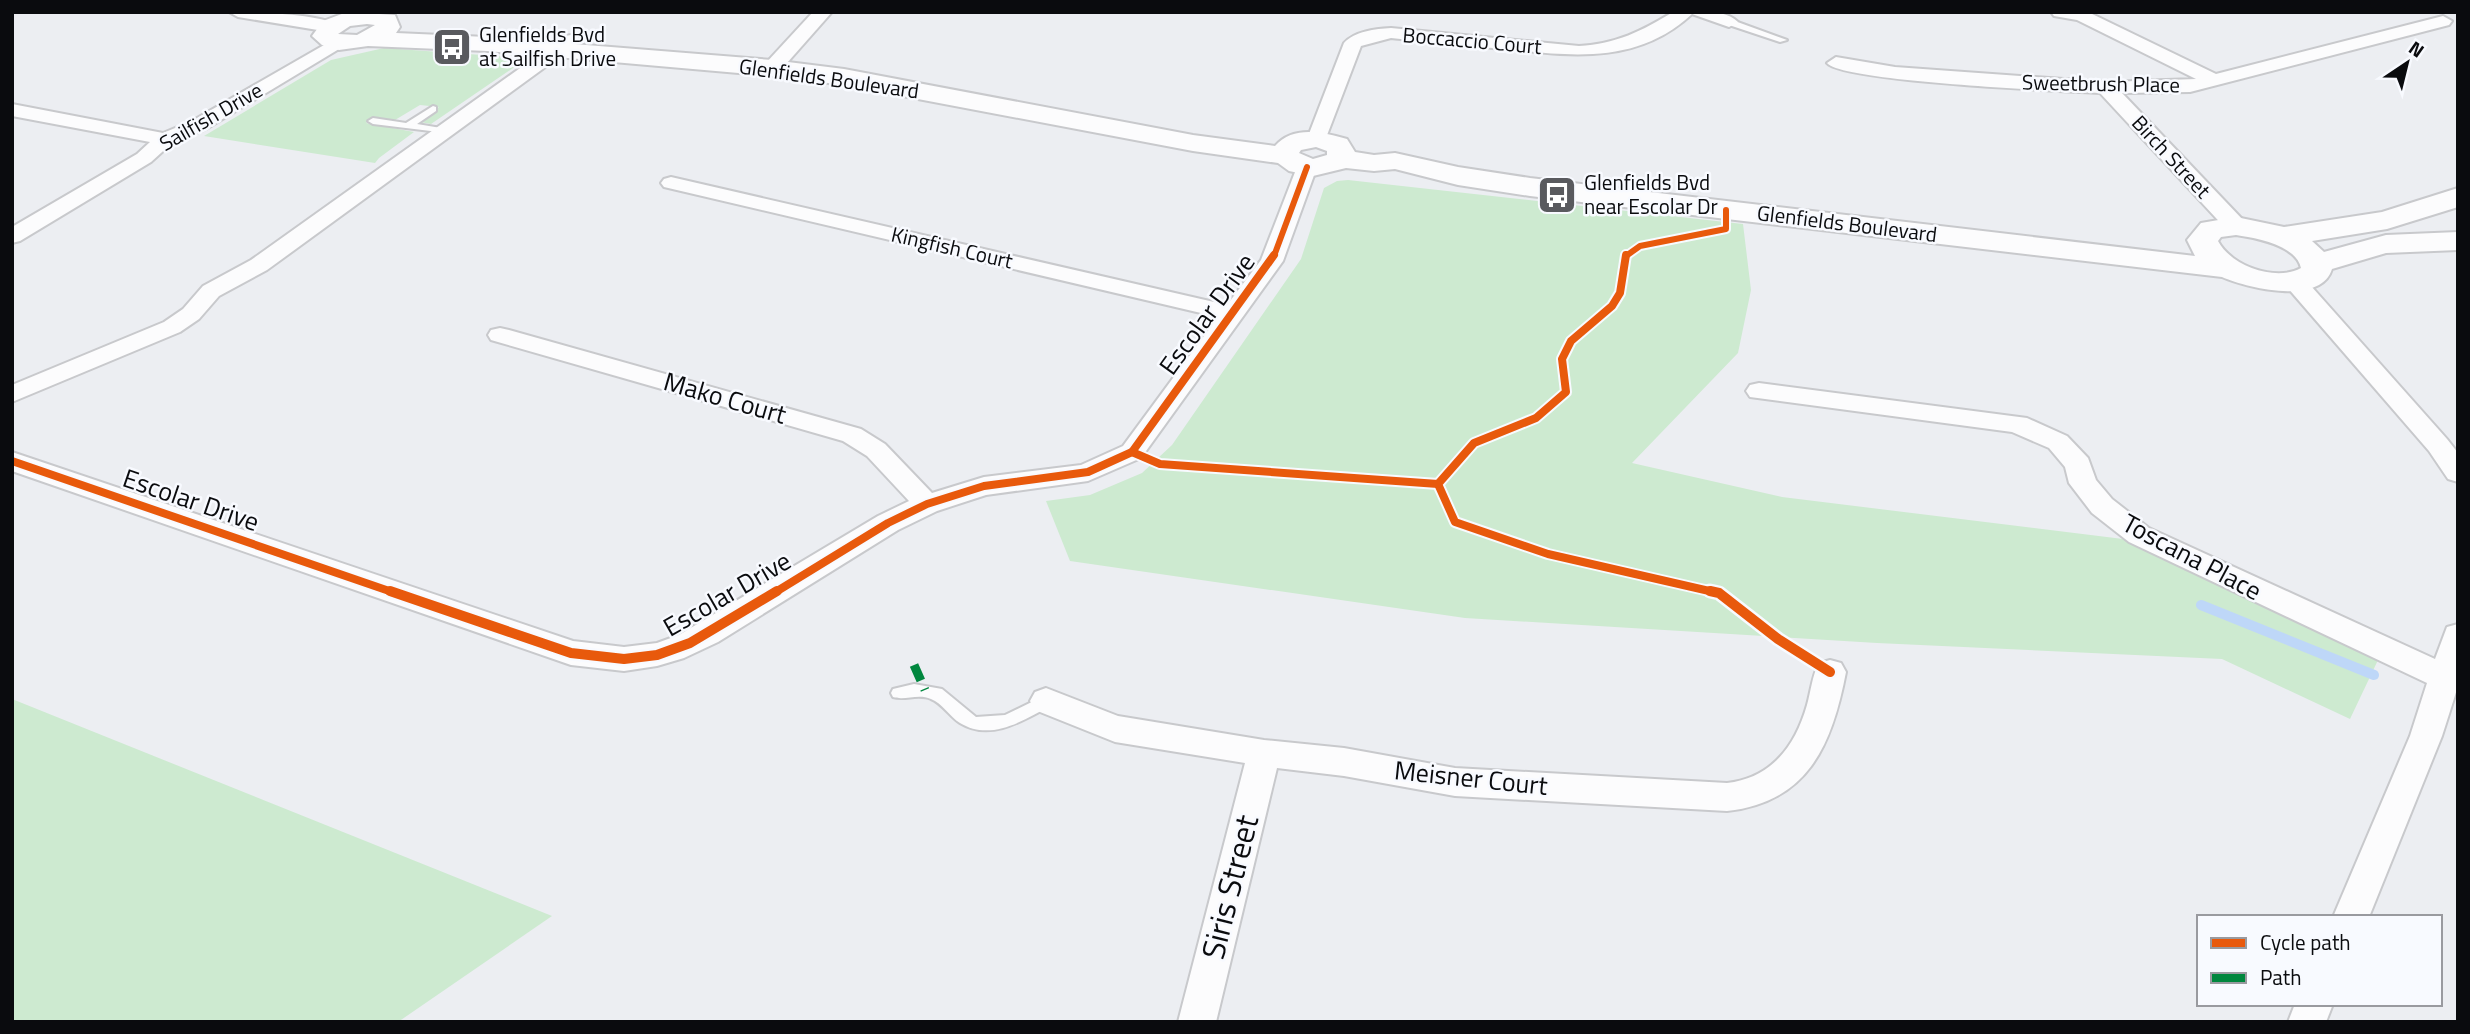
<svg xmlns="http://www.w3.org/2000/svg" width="2470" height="1034" viewBox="0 0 2470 1034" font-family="'Titillium Web',sans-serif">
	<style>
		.green { fill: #cdead0 }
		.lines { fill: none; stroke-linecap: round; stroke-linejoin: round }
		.stream { stroke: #bed7f8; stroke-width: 10 }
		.lane-casing { stroke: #c8c9cc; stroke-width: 4 }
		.street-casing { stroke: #c8c9cc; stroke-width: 4 }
		.secondary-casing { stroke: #c8c9cc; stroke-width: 4 }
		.lane { fill: #fcfcfd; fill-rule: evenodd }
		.street { fill: #fcfcfd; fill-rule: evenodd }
		.secondary { fill: #fcfcfd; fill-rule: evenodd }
		.quiet { stroke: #00873e; stroke-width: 9; stroke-dasharray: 17 9; stroke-linecap: butt }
		.cycleway-far2-casing { stroke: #f8faff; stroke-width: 10 }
		.cycleway-far1-casing { stroke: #f8faff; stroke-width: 12 }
		.cycleway-casing { stroke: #f8faff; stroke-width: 15 }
		.cycleway-far2 { stroke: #e8590c; stroke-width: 6 }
		.cycleway-far1 { stroke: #e8590c; stroke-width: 8 }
		.cycleway { stroke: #e8590c; stroke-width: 10 }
		.labels { text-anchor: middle; stroke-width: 5; stroke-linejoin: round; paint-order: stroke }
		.far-poi-label { font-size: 21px; fill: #0a0b0e; stroke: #f8faff; text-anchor: start }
		.far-street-label { font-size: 21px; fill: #0a0b0e; stroke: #f8faff }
		.street-label { font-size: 26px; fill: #0a0b0e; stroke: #f8faff }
		.near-street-label { font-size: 32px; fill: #0a0b0e; stroke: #f8faff }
	</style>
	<rect width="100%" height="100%" fill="#eceef2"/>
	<!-- green -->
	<g class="green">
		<polygon points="384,48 510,57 516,60 516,66 431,124 420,122 439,107 420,105 395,120 375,117 366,123 414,132 379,158 375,163 204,136 331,60"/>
		<polygon points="1348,180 1743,224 1751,290 1738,353 1632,463 1782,497 2123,539 2378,660 2350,719 2222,659 1877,643 1465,618 1070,561 1046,501 1090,495 1142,473 1172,445 1301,259 1324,188 1337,181"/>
		<polygon points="12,699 552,916 398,1022 12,1022"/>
	</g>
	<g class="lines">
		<!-- stream -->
		<polyline class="stream" points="2201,605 2374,675"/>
		<!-- lane casing -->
		<g class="lane-casing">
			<g id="lane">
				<polygon points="1726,20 1732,20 1787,40 1780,42 1726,24"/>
				<polygon points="433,106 436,107 436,111 417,124 447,129 447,133 373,124 368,121 373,118 406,123"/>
				<path d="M914,684L942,689L976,717L1005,715L1046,695L1052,697L1054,701L1052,705C1024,720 991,742 960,723C950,717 942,703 931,699C918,693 905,701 893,697L891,693L893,689Z"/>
			</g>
		</g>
		<!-- street casing -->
		<g class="street-casing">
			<g id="street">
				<path d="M229,12C250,12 326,13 339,27L330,32L238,17Z"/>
				<polygon points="813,12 832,12 779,72 765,72 763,68 765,64"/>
				<path d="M1673,12C1692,12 1723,7 1738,22L1729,27L1692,14C1637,65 1572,56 1504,49C1466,46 1429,42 1391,38L1361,46L1324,143H1310L1307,139L1344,43C1355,31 1375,29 1391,28L1579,46C1616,44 1642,31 1673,12Z"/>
				<path d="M2051,12H2088L2216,74L2443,16L2452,21L2449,25L2190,92L2122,93L2244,221L2247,226L2244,231H2228L2100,93C2063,91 1842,82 1827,63L1836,57L1895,67L2106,82L2196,79L2077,20L2054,16Z"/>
				<polygon points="571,35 577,36 580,40 577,44 267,270 219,296 199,319 180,332 12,402 12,385 164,322 183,309 203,286 251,260 565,36"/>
				<polygon points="338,37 347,42 344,46 206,129 172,143 151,162 20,241 12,243 12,227 137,154 150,142 12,116 12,104 163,133 192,121"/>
				<polygon points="1307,161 1314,163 1317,167 1283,261 1141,458 1088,481 986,495 937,511 898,530 718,642 684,658 657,666 624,671 571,665 12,471 12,452 573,641 624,647 657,643 679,635 878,516 909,501 867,456 843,441 491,340 488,335 491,330 500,328 509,330 861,429 885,444 932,493 984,477 1081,465 1123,446 1218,317 664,187 661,183 664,179 671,177 1227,305 1261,260 1297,167 1300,163"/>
				<polygon points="2295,275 2303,277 2447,439 2458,453 2458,482 2448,479 2429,451 2287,287 2283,282 2287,277"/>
				<polygon points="1759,383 2027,418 2067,436 2088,458 2096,480 2112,499 2149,528 2435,659 2447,627 2458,624 2458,686 2442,736 2369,917 2333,917 2410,736 2427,683 2129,542 2092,513 2069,483 2065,467 2049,448 2012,432 1750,397 1746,391 1750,385"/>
				<path d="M1830,660L1841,663L1846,672C1832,745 1808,802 1727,811L1455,796L1344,776L1277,768L1216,1022H1178L1245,763L1115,742L1035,710L1030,701L1035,692L1046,688L1118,716L1264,740L1344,748L1455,768L1727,783C1771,778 1795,747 1807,705C1811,691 1812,676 1819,663Z"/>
				<polygon points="2295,1004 2333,1004 2326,1022 2288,1022"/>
			</g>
		</g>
		<!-- secondary casing -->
		<g class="secondary-casing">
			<path id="secondary" d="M347,12L395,15L400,27L396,33L487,37L772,60L844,69L1193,135L1275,146C1293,125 1323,132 1347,139L1355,152L1374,155L1395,153L1458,167L1530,178L2195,256L2187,240L2201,223L2236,217L2284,227L2382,212L2458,188V207L2387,229L2312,241L2324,252L2386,235L2458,232V250L2386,253L2332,269C2321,306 2247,288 2222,277L1530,196L1458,185L1395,169L1374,171L1346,168L1313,176L1289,171L1278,163L1193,151L844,85L772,76L487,51L368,46L339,50L322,45L312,36L323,21ZM367,24L375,25L357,35L338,34L350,26ZM1316,147L1327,151V155L1313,159L1299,153L1301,150ZM2236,235C2256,238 2296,245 2301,268C2276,282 2231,266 2218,241L2221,237Z"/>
		</g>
		<!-- lane -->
		<use href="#lane" class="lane"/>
		<!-- street -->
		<use href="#street" class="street"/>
		<!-- secondary -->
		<use href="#secondary" class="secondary"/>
		<!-- quiet -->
		<polyline class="quiet" points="914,665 925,690"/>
		<!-- cycleway-far2 casing -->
		<g class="cycleway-far2-casing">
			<g id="cycleway-far2">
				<polyline points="1274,256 1307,167"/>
				<polyline points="1626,256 1640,246 1726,229 1726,210"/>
			</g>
		</g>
		<!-- cycleway-far1 casing -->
		<g class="cycleway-far1-casing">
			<g id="cycleway-far1">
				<polyline points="1626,255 1620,293 1612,306 1571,341 1562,359 1566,392 1536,418 1474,443 1438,484 1455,522 1548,554 1718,593"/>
				<polyline points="1132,452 1160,464 1438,484"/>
				<polyline points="12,461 395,593"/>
				<polyline points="774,593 888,523 927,504 984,486 1088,472 1132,452 1274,255"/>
			</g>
		</g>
		<!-- cycleway casing -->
		<g class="cycleway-casing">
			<g id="cycleway">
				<polyline points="390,591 571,653 624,659 657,655 690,643 777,591"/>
				<polyline points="1710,591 1719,593 1778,639 1830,672"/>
			</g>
		</g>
		<!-- cycleway-far2 -->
		<use href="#cycleway-far2" class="cycleway-far2"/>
		<!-- cycleway-far1 -->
		<use href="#cycleway-far1" class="cycleway-far1"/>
		<!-- cycleway -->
		<use href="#cycleway" class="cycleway"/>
	</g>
	<!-- icons -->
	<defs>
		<g id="bus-square" transform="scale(2.0125)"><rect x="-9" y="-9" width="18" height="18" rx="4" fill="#595a5e" stroke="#f8faff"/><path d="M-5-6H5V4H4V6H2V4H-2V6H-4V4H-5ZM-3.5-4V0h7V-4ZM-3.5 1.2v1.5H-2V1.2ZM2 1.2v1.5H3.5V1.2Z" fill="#fff"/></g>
	</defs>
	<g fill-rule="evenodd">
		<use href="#bus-square" x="452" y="47"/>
		<use href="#bus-square" x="1557" y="195"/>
	</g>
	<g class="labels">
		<!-- far-poi labels -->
		<g class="far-poi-label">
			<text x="479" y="42">Glenfields Bvd<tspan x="479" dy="24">at Sailfish Drive</tspan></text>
			<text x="1584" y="190">Glenfields Bvd<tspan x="1584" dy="24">near Escolar Dr</tspan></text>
		</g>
		<!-- far-street labels -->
		<g class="far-street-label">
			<text transform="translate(1472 41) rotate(5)" y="7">Boccaccio Court</text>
			<text transform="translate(829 79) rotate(8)" y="7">Glenfields Boulevard</text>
			<text transform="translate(2101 84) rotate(1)" y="7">Sweetbrush Place</text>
			<text transform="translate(211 117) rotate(-30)" y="7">Sailfish Drive</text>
			<text transform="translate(2171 157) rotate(47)" y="7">Birch Street</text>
			<text transform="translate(1847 224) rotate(7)" y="7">Glenfields Boulevard</text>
			<text transform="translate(952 248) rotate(13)" y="7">Kingfish Court</text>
		</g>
		<!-- street labels -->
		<g class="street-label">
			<text transform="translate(1207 314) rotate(-54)" y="9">Escolar Drive</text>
			<text transform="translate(725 398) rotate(16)" y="9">Mako Court</text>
			<text transform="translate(191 500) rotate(19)" y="9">Escolar Drive</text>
			<text transform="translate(2192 557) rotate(28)" y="9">Toscana Place</text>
			<text transform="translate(727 594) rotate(-30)" y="9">Escolar Drive</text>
			<text transform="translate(1471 778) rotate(6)" y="9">Meisner Court</text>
		</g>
		<!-- near-street labels -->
		<g class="near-street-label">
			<text transform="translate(1230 887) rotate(-76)" y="11">Siris Street</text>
		</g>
	</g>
	<!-- border -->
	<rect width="2470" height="1034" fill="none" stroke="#0a0b0e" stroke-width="28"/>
	<!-- legend -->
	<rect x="2197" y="915" width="245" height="91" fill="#f8faff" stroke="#999a9f" stroke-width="2"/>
	<rect x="2211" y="938" width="35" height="10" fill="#e8590c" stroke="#999a9f" stroke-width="2"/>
	<text x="2260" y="950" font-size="21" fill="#0a0b0e">Cycle path</text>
	<rect x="2211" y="973" width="35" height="10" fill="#00873e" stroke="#999a9f" stroke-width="2"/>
	<text x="2260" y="985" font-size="21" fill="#0a0b0e">Path</text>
	<!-- north arrow -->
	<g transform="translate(2407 63) rotate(35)" stroke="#f8faff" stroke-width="5" paint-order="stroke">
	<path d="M0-5L12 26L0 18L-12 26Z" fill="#0a0b0e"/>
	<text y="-10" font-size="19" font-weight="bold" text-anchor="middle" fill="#0a0b0e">N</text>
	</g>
</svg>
